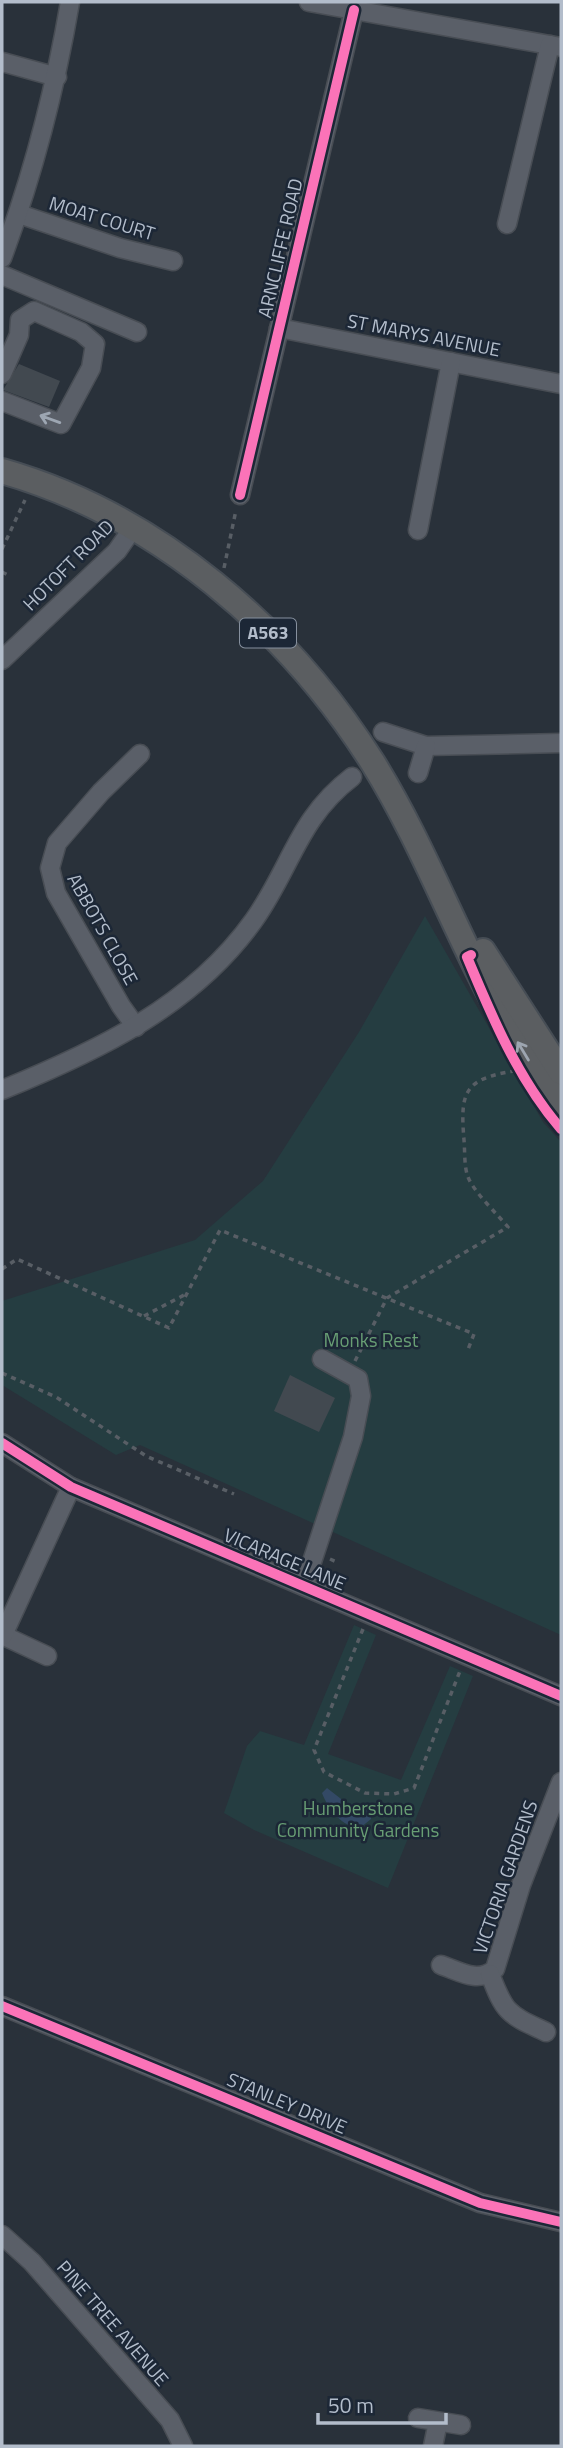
<svg xmlns="http://www.w3.org/2000/svg" width="563" height="2448" viewBox="0 0 563 2448" font-family="'Titillium Web',sans-serif">
	<style>
		.green { fill: #253d41 }
		.water { fill: #334965 }
		.building { fill: #424950 }
		.lines { fill: none; stroke-linecap: round; stroke-linejoin: round }
		.minor-casing { stroke: #484d54; stroke-width: 21 }
		.highway-casing { stroke: #464d55; stroke-width: 28 }
		.path { stroke: #585e65; stroke-width: 3.5; stroke-dasharray: 5 5; stroke-linecap: butt }
		.minor { stroke: #5a5f68; stroke-width: 18 }
		.highway { stroke: #5b5e61; stroke-width: 24 }
		.cycleway-casing { stroke: #1c2736; stroke-width: 15 }
		.cycleway { stroke: #fb73b8; stroke-width: 10 }
		.oneway { stroke: #9da6b2 }
		.oneway2 { stroke: #9da5b0 }
		.labels { text-anchor: middle; stroke-width: 5; stroke-linejoin: round; paint-order: stroke }
		.shield { fill: #1c2736; stroke: #86909e; stroke-width: 2 }
		.shield-label { font-size: 18px; font-weight: bold; fill: #b3bdcb }
		.street-label { font-size: 19px; fill: #b3bdcb; stroke: #1c2736 }
		.park-label { font-size: 19px; fill: #689e74; stroke: #1c2736 }
	</style>
	<rect width="100%" height="100%" fill="#29313a"/>
	<!-- green -->
	<g class="green">
		<polygon points="425,916 543,1122 561,1142 561,1635 140,1445 116,1455 2,1385 2,1301 195,1240 263,1181 359,1032"/>
		<polygon points="354,1625 376,1635 328,1754 401,1780 450,1666 473,1676 388,1888 254,1830 224,1813 247,1746 260,1731 304,1745"/>
	</g>
	<!-- water -->
	<path class="water" d="M327,1788L345,1802L371,1811V1819L360,1828C342,1827 328,1809 322,1793Z"/>
	<!-- building -->
	<g class="building">
		<polygon points="19,364 60,381 49,407 3,390"/>
		<polygon points="290,1375 335,1398 319,1432 274,1411"/>
	</g>
	<g class="lines">
		<!-- minor casing -->
		<g class="minor-casing">
			<g id="minor">
				<polyline points="309,2 561,47"/>
				<polyline points="2,62 57,77"/>
				<polyline points="19,214 120,248 173,261"/>
				<polyline points="507,224 550,45"/>
				<path d="M2,258C33,175 55,90 70,2"/>
				<polyline points="2,275 137,332"/>
				<polyline points="279,328 561,384"/>
				<polyline points="2,374 19,335 20,320 34,311 81,332 95,344 91,368 61,424 2,401"/>
				<polyline points="240,495 354,10"/>
				<polyline points="418,530 451,362"/>
				<polyline points="2,660 117,551 133,528"/>
				<polyline points="383,732 426,746 561,743"/>
				<polyline points="418,773 426,746"/>
				<polyline points="136,1027 121,1006 56,893 50,868 57,843 101,792 140,754"/>
				<path d="M2,1090C97,1051 192,1007 254,920C291,868 298,818 352,777"/>
				<polyline points="2,1443 71,1487 561,1696"/>
				<polyline points="304,1586 353,1437 361,1396 358,1379 322,1359"/>
				<polyline points="2,1635 47,1656"/>
				<polyline points="3,1635 71,1487"/>
				<path d="M441,1965C459,1971 478,1984 495,1969L521,1885L561,1782"/>
				<path d="M490,1974C505,2014 508,2014 546,2032"/>
				<polyline points="2,2006 480,2203 561,2222"/>
				<polyline points="2,2235 32,2262 170,2420 183,2446"/>
				<polyline points="418,2418 461,2425"/>
				<polyline points="433,2446 438,2422"/>
			</g>
		</g>
		<!-- highway casing -->
		<g class="highway-casing">
			<g id="highway">
				<path d="M2,471C156,515 288,628 373,763C419,837 450,919 490,995C510,1034 536,1071 561,1107"/>
				<polyline points="483,951 561,1072"/>
			</g>
		</g>
		<!-- path -->
		<g class="path">
			<polyline points="2,549 25,500"/>
			<polyline points="224,568 236,510"/>
			<polyline points="2,572 10,576"/>
			<polyline points="2,1269 17,1259 169,1328 220,1230 474,1334 467,1352"/>
			<polyline points="144,1316 186,1294"/>
			<path d="M355,1361L387,1298L508,1227C498,1215 473,1191 468,1177C464,1167 465,1151 464,1140C460,1092 464,1079 514,1071"/>
			<polyline points="2,1373 56,1397 146,1456 234,1494"/>
			<polyline points="330,1559 339,1563"/>
			<polyline points="363,1629 314,1750 324,1772 365,1793 394,1794 414,1788 460,1671"/>
		</g>
		<!-- minor -->
		<use href="#minor" class="minor"/>
		<!-- highway -->
		<use href="#highway" class="highway"/>
		<!-- cycleway casing -->
		<g class="cycleway-casing">
			<g id="cycleway">
				<polyline points="240,495 354,10"/>
				<path d="M471,955L467,957C492,1017 518,1079 561,1129"/>
				<polyline points="2,1443 71,1487 561,1696"/>
				<polyline points="2,2006 480,2203 561,2222"/>
			</g>
		</g>
		<!-- cycleway -->
		<use href="#cycleway" class="cycleway"/>
	</g>
	<!-- one-way arrows -->
	<defs><path id="oneway-shaft" d="M-6 0H5M1.5-3L5.5 0L1.5 3" fill="none" stroke-width="1.6" stroke-linecap="round" stroke-linejoin="round" transform="scale(1.75)"/></defs>
	<use class="oneway" href="#oneway-shaft" transform="translate(50 419) rotate(-160)"/>
	<use class="oneway2" href="#oneway-shaft" transform="translate(523 1051) rotate(-121)"/>
	<g class="labels">
		<!-- shield labels -->
		<rect class="shield" x="240" y="618.5" width="56" height="29" rx="5"/>
		<g class="shield-label">
			<text x="268" y="639">A563</text>
		</g>
		<!-- street labels -->
		<g class="street-label">
			<text transform="translate(102 218) rotate(17)" y="7">MOAT COURT</text>
			<text transform="translate(280 248) rotate(-77)" y="7">ARNCLIFFE ROAD</text>
			<text transform="translate(424 335) rotate(11)" y="7">ST MARYS AVENUE</text>
			<text transform="translate(68 565) rotate(-45)" y="7">HOTOFT ROAD</text>
			<text transform="translate(103 929) rotate(61)" y="7">ABBOTS CLOSE</text>
			<text transform="translate(285 1559) rotate(23)" y="7">VICARAGE LANE</text>
			<text transform="translate(505 1877) rotate(-71)" y="7">VICTORIA GARDENS</text>
			<text transform="translate(287 2103) rotate(23)" y="7">STANLEY DRIVE</text>
			<text transform="translate(113 2323) rotate(49)" y="7">PINE TREE AVENUE</text>
		</g>
		<!-- park labels -->
		<g class="park-label">
			<text x="371" y="1347">Monks Rest</text>
			<text x="358" y="1815">Humberstone<tspan x="358" dy="22">Community Gardens</tspan></text>
		</g>
	</g>
	<!-- border -->
	<rect width="563" height="2448" fill="none" stroke="#b3bdcb" stroke-width="7"/>
	<!-- scale -->
	<path d="M318 2413v10h128v-10" fill="none" stroke="#b3bdcb" stroke-width="3.5"/>
	<text x="328" y="2413" font-size="21" fill="#b3bdcb" stroke="#1c2736" stroke-width="5" paint-order="stroke">50 m</text>
</svg>
